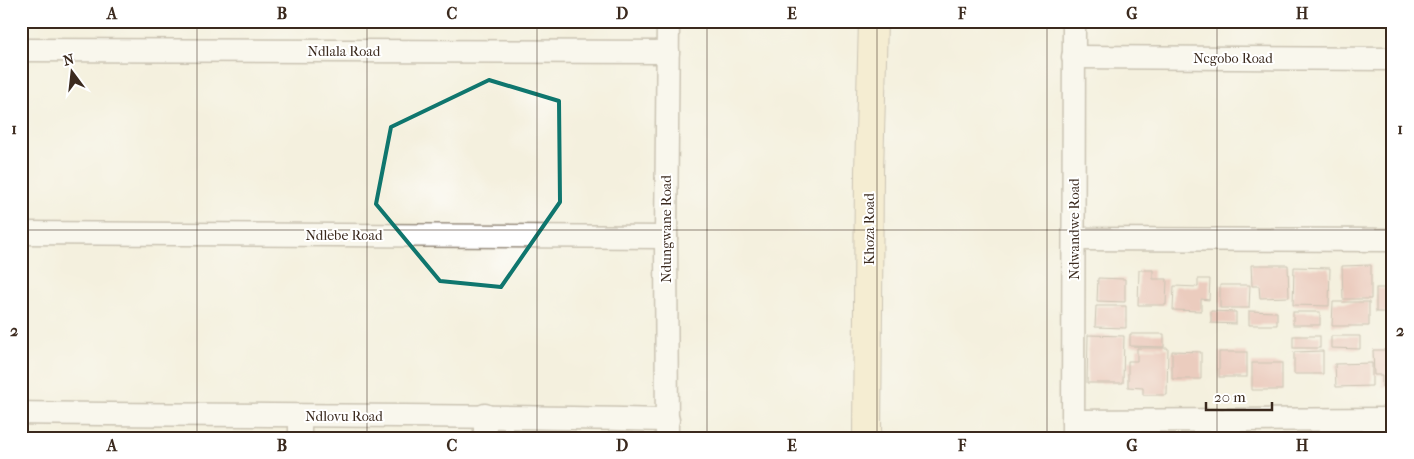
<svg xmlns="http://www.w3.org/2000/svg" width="1414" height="459" viewBox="0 0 1414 459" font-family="'IM FELL French Canon',serif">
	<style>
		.building { fill: #e19f98 }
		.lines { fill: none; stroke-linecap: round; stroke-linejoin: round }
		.street-casing { stroke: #988d7e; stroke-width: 25 }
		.secondary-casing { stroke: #988d7e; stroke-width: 30 }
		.street { stroke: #fff; stroke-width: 22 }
		.secondary { stroke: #f7e8c3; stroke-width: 28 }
		.marked { fill: none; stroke: #0f766e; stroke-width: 4; stroke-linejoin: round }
		.grid { fill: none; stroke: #3b2a1e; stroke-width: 1; stroke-opacity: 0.55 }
		.labels { text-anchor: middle; stroke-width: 4; stroke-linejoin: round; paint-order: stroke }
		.street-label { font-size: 14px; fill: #3b2a1e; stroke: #fff }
		.neatline { fill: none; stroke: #3b2a1e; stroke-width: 2 }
		.grid-label { font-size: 16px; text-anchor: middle; font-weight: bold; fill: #3b2a1e }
	</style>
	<rect width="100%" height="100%" fill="#fff"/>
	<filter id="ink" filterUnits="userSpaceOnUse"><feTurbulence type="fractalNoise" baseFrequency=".02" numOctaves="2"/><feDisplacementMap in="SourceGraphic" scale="10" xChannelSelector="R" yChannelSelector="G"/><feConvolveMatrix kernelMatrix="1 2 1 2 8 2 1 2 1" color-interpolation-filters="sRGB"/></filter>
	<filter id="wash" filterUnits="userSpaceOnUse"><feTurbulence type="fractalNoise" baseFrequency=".0096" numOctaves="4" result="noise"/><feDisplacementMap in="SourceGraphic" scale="20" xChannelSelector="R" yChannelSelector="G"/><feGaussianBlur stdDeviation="1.12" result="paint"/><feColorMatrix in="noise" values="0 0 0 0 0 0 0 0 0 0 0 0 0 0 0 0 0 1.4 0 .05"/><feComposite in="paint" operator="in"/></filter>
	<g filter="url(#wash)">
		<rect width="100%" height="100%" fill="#f4f0de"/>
		<g id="blocks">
			<!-- building -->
			<g class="building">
				<polygon points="1251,265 1288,265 1289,297 1260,298 1259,286 1252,286"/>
				<polygon points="1371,265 1371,299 1343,299 1342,266"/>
				<polygon points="1294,267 1330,268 1329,306 1293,305"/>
				<polygon points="1139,270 1153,270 1153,279 1167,279 1166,305 1138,305"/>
				<polygon points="1098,278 1125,279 1125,302 1097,301"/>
				<polygon points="1198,279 1210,279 1209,300 1201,299 1201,311 1173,310 1174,286 1198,287"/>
				<polygon points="1220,285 1250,285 1249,308 1220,308"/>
				<rect x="1376" y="288" width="17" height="24"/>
				<polygon points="1333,302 1369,302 1369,326 1332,326"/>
				<polygon points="1096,306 1126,306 1126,328 1095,327"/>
				<polygon points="1211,311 1236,312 1236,324 1211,323"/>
				<polygon points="1249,311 1277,312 1277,325 1249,325"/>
				<rect x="1293" y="312" width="27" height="13"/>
				<polygon points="1130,334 1164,334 1164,347 1130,346"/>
				<polygon points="1088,335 1124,336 1123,383 1087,383"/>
				<rect x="1293" y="336" width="27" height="12"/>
				<polygon points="1331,336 1360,336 1360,349 1331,348"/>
				<polygon points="1137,348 1168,348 1167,395 1143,395 1143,388 1128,387 1128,361 1137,361"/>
				<polygon points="1373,350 1393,350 1393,387 1382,387 1382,375 1374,375"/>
				<polygon points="1172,351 1201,352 1201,379 1172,379"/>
				<polygon points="1323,351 1323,374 1294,374 1294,352"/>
				<rect x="1219" y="352" width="28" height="25"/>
				<rect x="1252" y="363" width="30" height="27"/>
				<polygon points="1372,363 1372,386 1336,387 1335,364"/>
			</g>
		</g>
	</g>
	<g filter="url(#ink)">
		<use href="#blocks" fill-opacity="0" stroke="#988d7e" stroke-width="1"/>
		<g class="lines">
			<!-- street casing -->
			<g class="street-casing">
				<g id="street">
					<polyline points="21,50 668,52"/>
					<polyline points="1073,57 1393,59"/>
					<polyline points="21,233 666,237"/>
					<polyline points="1074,239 1393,240"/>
					<path d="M21,413C237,416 452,414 668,420"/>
					<polyline points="300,416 300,438"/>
					<polyline points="1073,421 1393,419"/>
					<polyline points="485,438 485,415"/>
					<polyline points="667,438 666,237 668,21"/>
					<polyline points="1073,438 1074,21"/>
				</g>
			</g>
			<!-- secondary casing -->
			<g class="secondary-casing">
				<polyline id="secondary" points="867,438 869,172 873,21"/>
			</g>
			<!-- street -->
			<use href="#street" class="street"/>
			<!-- secondary -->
			<use href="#secondary" class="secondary"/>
		</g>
	</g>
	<!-- marked area -->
	<path d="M0 0H1414V459H0ZM489,80L559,101L560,202L501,287L440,281L376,204L391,127Z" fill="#f4f0de" fill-opacity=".55" fill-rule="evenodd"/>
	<path class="marked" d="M489,80L559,101L560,202L501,287L440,281L376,204L391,127Z"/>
	<!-- grid -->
	<path class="grid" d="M197,21V438M367,21V438M537,21V438M707,21V438M877,21V438M1047,21V438M1217,21V438M21,230H1393"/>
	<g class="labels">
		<!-- street labels -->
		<g class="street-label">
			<text x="344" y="56">Ndlala Road</text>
			<text x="1233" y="63">Ncgobo Road</text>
			<text transform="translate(666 229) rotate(-90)" y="5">Ndungwane Road</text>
			<text transform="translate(869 229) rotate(-90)" y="5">Khoza Road</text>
			<text transform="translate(1074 229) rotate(-90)" y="5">Ndwandwe Road</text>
			<text x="344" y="240">Ndlebe Road</text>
			<text x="344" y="421">Ndlovu Road</text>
		</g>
	</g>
	<!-- margin -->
	<rect width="1414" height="459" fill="none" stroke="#fff" stroke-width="55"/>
	<!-- north arrow -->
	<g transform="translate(72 72) rotate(345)" stroke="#ffffff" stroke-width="4" paint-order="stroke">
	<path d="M0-4L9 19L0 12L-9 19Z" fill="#3b2a1e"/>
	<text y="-8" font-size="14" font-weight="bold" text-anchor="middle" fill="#3b2a1e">N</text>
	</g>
	<!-- scale -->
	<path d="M1206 402v8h66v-8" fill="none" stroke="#3b2a1e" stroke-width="2.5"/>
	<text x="1214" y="402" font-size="15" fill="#3b2a1e" stroke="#ffffff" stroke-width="4" paint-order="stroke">20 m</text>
	<rect x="28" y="28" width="1358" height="404" class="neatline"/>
	<g class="grid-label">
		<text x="112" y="19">A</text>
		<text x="282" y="19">B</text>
		<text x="452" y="19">C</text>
		<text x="622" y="19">D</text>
		<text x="792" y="19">E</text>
		<text x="962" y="19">F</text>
		<text x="1132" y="19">G</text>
		<text x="1302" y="19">H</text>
		<text x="14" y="134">1</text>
		<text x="1400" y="134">1</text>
		<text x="14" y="336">2</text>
		<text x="1400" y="336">2</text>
		<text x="112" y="451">A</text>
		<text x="282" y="451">B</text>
		<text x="452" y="451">C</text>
		<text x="622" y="451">D</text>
		<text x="792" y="451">E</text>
		<text x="962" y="451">F</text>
		<text x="1132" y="451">G</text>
		<text x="1302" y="451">H</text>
	</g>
</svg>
